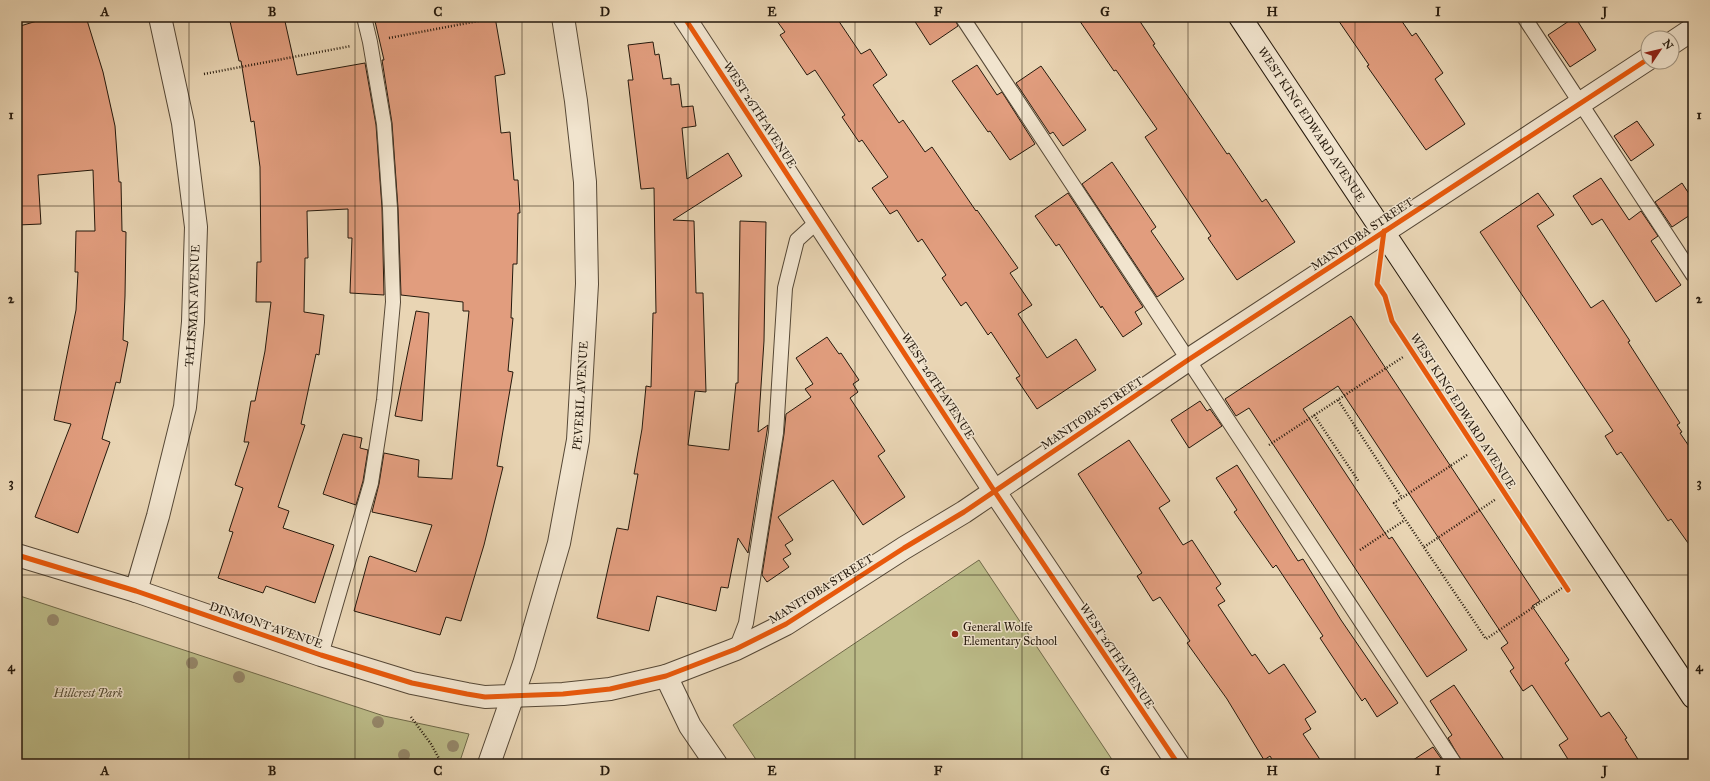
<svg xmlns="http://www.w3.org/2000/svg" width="1710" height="781" viewBox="0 0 1710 781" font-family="'IM FELL Great Primer',serif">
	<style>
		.green { fill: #bcbc89; stroke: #706a4a }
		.building { fill: #e19d7e; stroke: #25190c }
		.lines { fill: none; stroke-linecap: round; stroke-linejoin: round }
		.service-casing { stroke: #564836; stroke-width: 16 }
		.minor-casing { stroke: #564836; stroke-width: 24 }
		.secondary-casing { stroke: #25190c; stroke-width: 24 }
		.path { stroke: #25190c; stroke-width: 2.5; stroke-dasharray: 1 2; stroke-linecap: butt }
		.service { stroke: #f1e4ce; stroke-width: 14 }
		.minor { stroke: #f1e4ce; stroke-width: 22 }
		.secondary { stroke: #f1e4ce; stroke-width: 22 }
		.cycleway-casing { stroke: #f1e4ce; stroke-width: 8 }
		.cycleway { stroke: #e8590c; stroke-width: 5 }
		.tree { fill: #96896c }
		.grid { fill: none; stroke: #25190c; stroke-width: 1; stroke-opacity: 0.55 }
		.poi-dot { fill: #8f2418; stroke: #f1e4ce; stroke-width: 1.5 }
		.labels { text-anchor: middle; stroke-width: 3; stroke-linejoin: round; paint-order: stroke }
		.street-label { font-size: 12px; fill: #25190c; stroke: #f1e4ce }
		.poi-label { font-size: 12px; fill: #25190c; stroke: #f1e4ce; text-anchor: start }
		.park-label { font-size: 12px; font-style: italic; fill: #524a32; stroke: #f1e4ce }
		.neatline { fill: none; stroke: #25190c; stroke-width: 1.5 }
		.grid-label { font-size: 13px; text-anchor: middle; font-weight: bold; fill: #25190c }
	</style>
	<rect width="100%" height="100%" fill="#e9d5b4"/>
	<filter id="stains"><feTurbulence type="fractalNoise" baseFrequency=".005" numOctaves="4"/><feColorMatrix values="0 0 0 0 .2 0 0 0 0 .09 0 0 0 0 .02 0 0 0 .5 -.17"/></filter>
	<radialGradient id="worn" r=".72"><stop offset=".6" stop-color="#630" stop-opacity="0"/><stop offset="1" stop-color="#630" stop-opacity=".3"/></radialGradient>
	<!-- green -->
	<g class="green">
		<polygon points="979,560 1115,764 759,764 733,725"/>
		<polygon points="17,595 384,716 469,734 459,764 17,764"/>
	</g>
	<!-- building -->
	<g class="building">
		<polygon points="50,17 86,17 103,72 115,126 119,182 121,182 122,231 126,232 125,296 123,340 128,342 120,383 116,382 102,439 110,442 78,533 35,517 71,424 54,420 76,310 78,272 75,272 76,231 95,231 93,170 38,175 41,224 18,225 17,206 17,27"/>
		<polygon points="229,17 284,17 297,75 365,63 376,125 382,208 384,295 350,293 352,238 348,238 348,209 307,211 308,258 305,258 304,312 324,315 319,355 316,354 301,424 305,425 278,507 289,511 283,528 334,545 315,603 266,586 263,593 218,578 233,532 229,531 243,488 235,485 249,442 244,442 251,401 255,401 265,351 271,302 256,302 257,262 261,262 260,167 254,121 251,122 241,61 239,61"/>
		<polygon points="374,17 495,17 505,74 495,76 501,133 510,132 514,180 518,180 520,213 518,213 517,264 513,264 511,318 513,318 508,371 513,372 497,466 503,467 484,545 461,621 446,617 440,635 354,611 369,557 370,556 416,572 432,525 372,512 379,484 384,453 419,460 418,477 452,479 469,311 463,311 463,302 401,295 398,208 392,123 382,60 384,60"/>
		<polygon points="774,17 836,17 861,54 870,49 887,75 873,85 899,123 903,120 925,152 932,147 976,211 977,210 1018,268 1010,273 1032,305 1018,314 1047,358 1076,339 1096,370 1037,409 1016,378 1020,376 991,332 988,335 966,302 961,306 942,278 946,275 922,239 918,242 897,210 890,214 872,188 888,177 862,140 859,142 842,117 845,115 815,70 807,75 780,35 785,32"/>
		<polygon points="912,17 954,17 958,26 930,45"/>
		<polygon points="1077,17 1137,17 1155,44 1153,45 1227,154 1229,153 1262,202 1266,199 1295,242 1237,280 1208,238 1211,236 1145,137 1157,129 1116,70 1114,71"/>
		<polygon points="1336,17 1399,17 1412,36 1416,33 1443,73 1435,79 1465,124 1426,150 1367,66 1369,65"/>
		<polygon points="1575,17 1596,50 1570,67 1548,35"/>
		<polygon points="653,42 655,55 659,54 663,79 671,78 671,85 679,84 682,107 693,106 696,126 682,128 687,179 728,153 742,176 673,220 694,221 696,293 703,293 706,392 695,391 688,445 729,450 736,383 738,383 740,221 766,222 764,341 758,432 768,425 748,553 738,538 728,588 721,587 716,611 657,596 649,631 597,618 617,528 628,530 638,474 634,474 642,429 646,386 651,387 653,313 656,313 654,188 641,189 628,80 633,80 628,45"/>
		<polygon points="977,65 997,95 1002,92 1035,144 1010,160 990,131 988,132 952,81"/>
		<polygon points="1041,66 1086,130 1063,146 1053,132 1050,134 1016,83"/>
		<polygon points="1637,121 1654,145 1631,161 1614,136"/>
		<polygon points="1112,162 1156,227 1151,231 1184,279 1157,297 1082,184"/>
		<polygon points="1601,178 1629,220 1641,211 1658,236 1651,241 1681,285 1656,302 1602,219 1592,225 1573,196"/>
		<polygon points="1682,183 1693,200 1693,213 1672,227 1655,202"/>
		<polygon points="1068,193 1143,307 1135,312 1142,324 1123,337 1102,306 1101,308 1059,244 1056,246 1035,216"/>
		<polygon points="1538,193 1554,215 1537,226 1591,308 1603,300 1630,341 1628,342 1680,423 1677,425 1682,432 1680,433 1693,452 1693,550 1671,519 1668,521 1621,452 1617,455 1605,436 1613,431 1480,232"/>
		<polygon points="416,311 429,313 422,421 395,416"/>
		<polygon points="1351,316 1540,601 1532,606 1569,660 1565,663 1601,717 1609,712 1627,738 1625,739 1641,764 1571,764 1559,745 1568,739 1532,685 1523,691 1510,671 1514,668 1501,648 1508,643 1338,386 1303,409 1389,539 1392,537 1467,650 1427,677 1249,408 1236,416 1225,399"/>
		<polygon points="827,337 839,354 841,353 859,380 853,384 858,392 850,398 885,451 878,456 905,497 863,525 833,480 778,517 793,540 785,545 791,554 783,559 789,567 767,582 762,575 784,434 786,414 811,397 805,389 813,384 796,358"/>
		<polygon points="1200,401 1207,411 1210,409 1222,426 1189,448 1171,420"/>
		<polygon points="343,434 362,438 360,448 368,450 363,481 356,505 323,494"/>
		<polygon points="1129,440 1170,501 1159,508 1183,545 1192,540 1221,584 1216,588 1225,601 1218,605 1252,656 1255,654 1269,674 1284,664 1316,712 1305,719 1311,729 1303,734 1323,764 1275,764 1270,756 1264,760 1227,699 1187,643 1190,641 1160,597 1153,601 1137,576 1142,573 1078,474"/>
		<polygon points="1237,465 1298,561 1303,559 1341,620 1398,703 1377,717 1365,698 1362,701 1320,638 1323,636 1276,565 1273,568 1234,512 1237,510 1216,478"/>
		<polygon points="1454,685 1507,764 1463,764 1448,738 1452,735 1430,701"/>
		<polygon points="1433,747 1445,764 1407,764"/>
	</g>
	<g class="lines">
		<!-- service casing -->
		<g class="service-casing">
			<g id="service">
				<polyline points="962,17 1455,764"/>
				<polyline points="1524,17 1693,275"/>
				<polyline points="736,649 746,623 776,433 785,288 797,240 818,221"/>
				<polyline points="321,655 371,483 384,400 393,302 390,208 384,124 370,42 364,17"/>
			</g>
		</g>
		<!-- minor casing -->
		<g class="minor-casing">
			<g id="minor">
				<polyline points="684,17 995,492 1178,764"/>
				<polyline points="1672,43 1693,29"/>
				<polyline points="17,555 136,591 321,655 412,683 467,694 485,697 563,694 610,689 666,676 736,649 786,624 904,548 964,512 1188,360 1648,59"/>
				<path id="s1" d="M136,591L158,516L185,407L193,322L196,227L183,123L160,17"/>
				<polyline points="666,676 690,726 716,764"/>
				<path id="s2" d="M489,764L524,664L559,543L578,440L587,284L585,182L576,101L563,17"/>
			</g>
		</g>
		<!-- secondary casing -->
		<g class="secondary-casing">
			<g id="secondary">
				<path id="s3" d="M1240,17L1693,697"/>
			</g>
		</g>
		<!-- path -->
		<g class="path">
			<polyline points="389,38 499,17"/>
			<polyline points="204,74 351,46"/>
			<polyline points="1338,400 1402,498"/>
			<polyline points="1314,415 1359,482"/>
			<polyline points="1269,445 1403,357"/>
			<polyline points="1467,455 1394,503 1486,639 1562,588"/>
			<polyline points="1424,547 1496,499"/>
			<polyline points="1360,550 1405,520"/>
			<polyline points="411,717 431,744 442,764"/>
		</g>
		<!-- service -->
		<use href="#service" class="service"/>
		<!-- minor -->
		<use href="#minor" class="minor"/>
		<!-- secondary -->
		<use href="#secondary" class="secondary"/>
		<!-- cycleway casing -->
		<g class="cycleway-casing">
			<g id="cycleway">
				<polyline points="684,17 995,492 1178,764"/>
				<polyline points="1384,231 1377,284 1385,296 1392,321 1568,590"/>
				<polyline points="17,555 136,591 321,655 412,683 467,694 485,697 563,694 610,689 666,676 736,649 786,624 904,548 964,512 1188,360 1648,59"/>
			</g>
		</g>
		<!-- cycleway -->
		<use href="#cycleway" class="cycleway"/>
	</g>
	<!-- trees -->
	<g class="tree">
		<circle cx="53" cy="620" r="6"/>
		<circle cx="192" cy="663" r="6"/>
		<circle cx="239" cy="677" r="6"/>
		<circle cx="378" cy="722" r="6"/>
		<circle cx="453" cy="746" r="6"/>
		<circle cx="404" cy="755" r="6"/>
	</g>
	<!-- grid -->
	<path class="grid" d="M189,17V764M355,17V764M522,17V764M688,17V764M855,17V764M1022,17V764M1188,17V764M1355,17V764M1521,17V764M17,206H1693M17,390H1693M17,575H1693"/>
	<!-- markers -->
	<circle class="poi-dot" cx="955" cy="634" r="4"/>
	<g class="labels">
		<!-- street labels -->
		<g class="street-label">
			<text transform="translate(760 115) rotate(57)" y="4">WEST 26TH AVENUE</text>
			<text dy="4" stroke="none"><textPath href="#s3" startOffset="129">WEST KING EDWARD AVENUE</textPath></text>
			<text transform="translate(1362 234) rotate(-34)" y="4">MANITOBA STREET</text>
			<text dy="4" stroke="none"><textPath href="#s1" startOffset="292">TALISMAN AVENUE</textPath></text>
			<text transform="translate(938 386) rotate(57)" y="4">WEST 26TH AVENUE</text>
			<text dy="4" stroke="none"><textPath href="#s2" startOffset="381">PEVERIL AVENUE</textPath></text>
			<text transform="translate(1463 411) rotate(57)" y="4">WEST KING EDWARD AVENUE</text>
			<text transform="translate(1092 413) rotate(-34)" y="4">MANITOBA STREET</text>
			<text transform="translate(821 589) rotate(-32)" y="4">MANITOBA STREET</text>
			<text transform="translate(266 625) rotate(19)" y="4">DINMONT AVENUE</text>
			<text transform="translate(1117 656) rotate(56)" y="4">WEST 26TH AVENUE</text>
		</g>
		<!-- poi labels -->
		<g class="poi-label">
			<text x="963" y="631">General Wolfe<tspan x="963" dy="14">Elementary School</tspan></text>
		</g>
		<!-- park labels -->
		<g class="park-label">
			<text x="88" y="697">Hillcrest Park</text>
		</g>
	</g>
	<!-- margin -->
	<rect width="1710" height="781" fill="none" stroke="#e9d5b4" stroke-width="44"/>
	<!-- north arrow -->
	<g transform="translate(1660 50) rotate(55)"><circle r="19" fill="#f1e4ce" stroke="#9f9380"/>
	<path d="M0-3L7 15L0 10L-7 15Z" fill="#8f2418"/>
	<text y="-6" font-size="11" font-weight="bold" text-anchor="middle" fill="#25190c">N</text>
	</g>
	<rect x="22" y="22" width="1666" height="737" class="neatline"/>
	<g class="grid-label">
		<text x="105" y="16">A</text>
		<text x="272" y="16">B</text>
		<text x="438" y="16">C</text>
		<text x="605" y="16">D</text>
		<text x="772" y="16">E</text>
		<text x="938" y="16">F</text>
		<text x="1105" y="16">G</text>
		<text x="1272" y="16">H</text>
		<text x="1438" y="16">I</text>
		<text x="1605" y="16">J</text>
		<text x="11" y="119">1</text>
		<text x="1699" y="119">1</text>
		<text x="11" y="303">2</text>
		<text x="1699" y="303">2</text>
		<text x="11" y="487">3</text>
		<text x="1699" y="487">3</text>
		<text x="11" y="671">4</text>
		<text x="1699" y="671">4</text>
		<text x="105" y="775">A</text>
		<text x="272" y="775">B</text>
		<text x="438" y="775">C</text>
		<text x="605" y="775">D</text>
		<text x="772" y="775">E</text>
		<text x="938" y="775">F</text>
		<text x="1105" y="775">G</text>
		<text x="1272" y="775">H</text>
		<text x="1438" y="775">I</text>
		<text x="1605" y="775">J</text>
	</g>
	<rect width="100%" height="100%" filter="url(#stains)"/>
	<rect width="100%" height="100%" fill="url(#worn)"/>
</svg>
